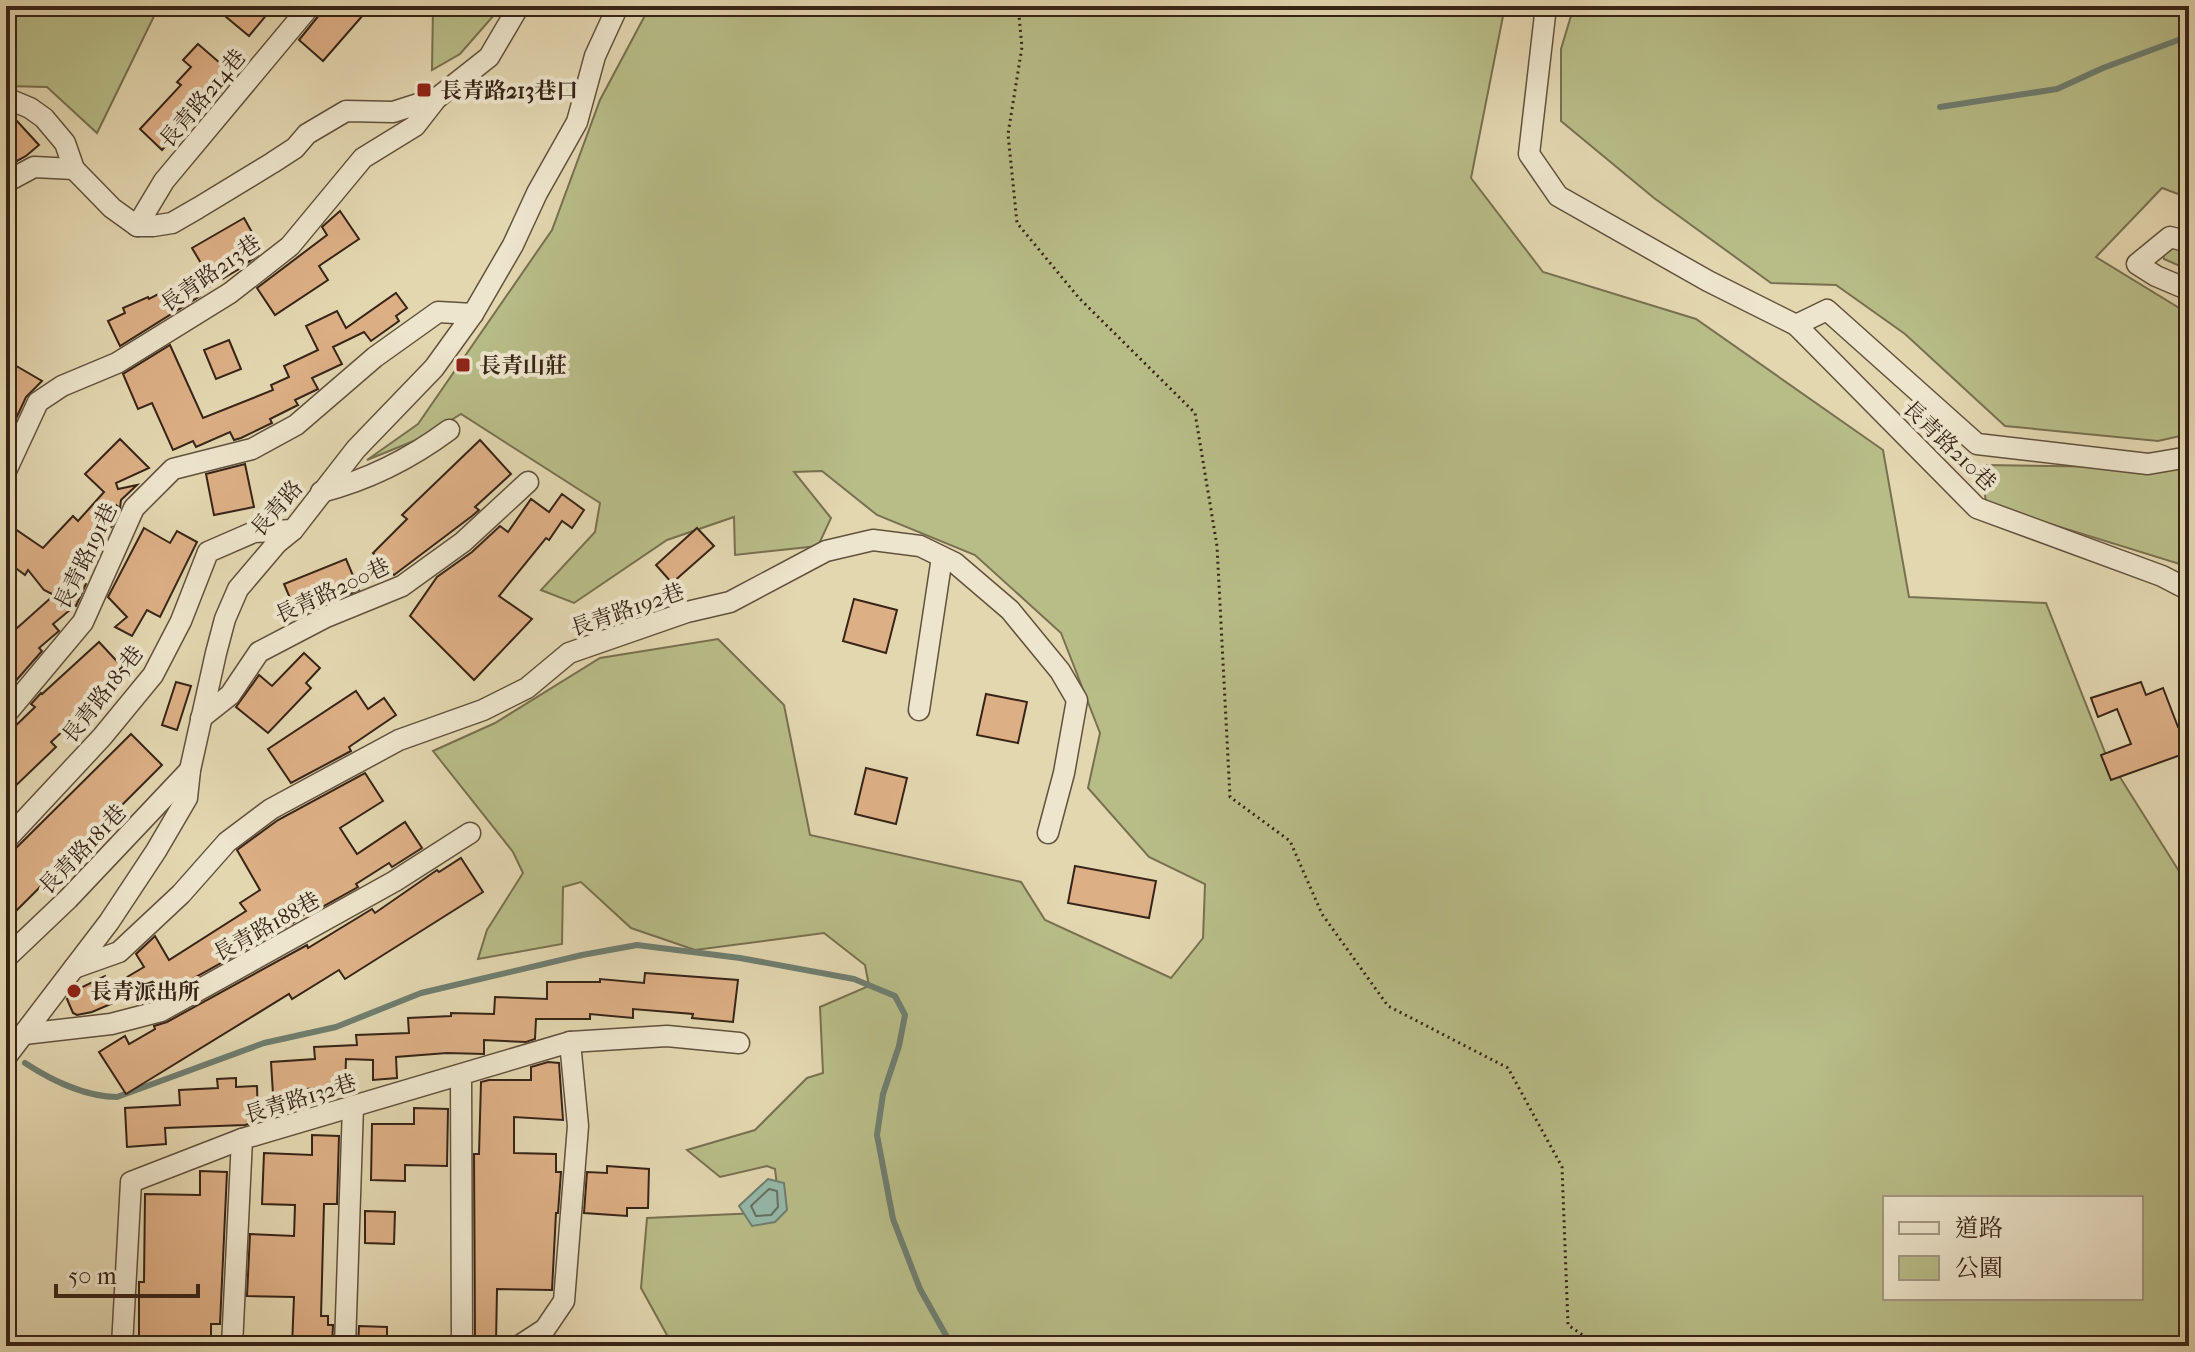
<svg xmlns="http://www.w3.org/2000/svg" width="2195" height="1352" viewBox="0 0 2195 1352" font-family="'IM FELL French Canon','Noto Serif TC',serif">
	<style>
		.green { fill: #b8bd88; stroke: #787050; stroke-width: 2; fill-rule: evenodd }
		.water { fill: #95baab; stroke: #6f7e70; stroke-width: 2 }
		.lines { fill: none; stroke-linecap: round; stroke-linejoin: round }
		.shore { stroke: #666f61; stroke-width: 2 }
		.stream { stroke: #6f7e70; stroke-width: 6 }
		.building { fill: #ddaf85; stroke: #372417; stroke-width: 2 }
		.minor-casing { stroke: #62513d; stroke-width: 23 }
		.path { stroke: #372417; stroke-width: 3; stroke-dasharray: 2 4; stroke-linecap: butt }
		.minor { stroke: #ede5cc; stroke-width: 20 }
		.poi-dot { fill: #8f2418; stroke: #ede5cc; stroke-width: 3 }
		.labels { text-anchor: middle; stroke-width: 8; stroke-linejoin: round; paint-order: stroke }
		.poi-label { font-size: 22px; font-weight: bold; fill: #372417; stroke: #ede5cc; text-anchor: start }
		.street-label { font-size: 22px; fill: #372417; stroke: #ede5cc }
	</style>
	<rect width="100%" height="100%" fill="#e3d7b0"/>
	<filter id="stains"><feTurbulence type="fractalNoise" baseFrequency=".0025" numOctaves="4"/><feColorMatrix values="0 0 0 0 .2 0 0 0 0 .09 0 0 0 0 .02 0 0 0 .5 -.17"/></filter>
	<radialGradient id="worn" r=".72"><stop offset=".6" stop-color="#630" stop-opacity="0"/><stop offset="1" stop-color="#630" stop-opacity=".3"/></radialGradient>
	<!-- green -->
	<g class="green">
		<polygon points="6,6 159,6 97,133 47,87 6,86"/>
		<polygon points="433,6 502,6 460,54 432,70"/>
		<path d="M650,6H1505L1471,178L1543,272L1696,319L1883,450L1909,597L2046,603L2106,755L2189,887V1346H673L641,1288L647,1218L780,1212L775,1169L767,1166L720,1177L687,1150L755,1130L807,1078L823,1073L820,1007L869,986L865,965L824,933L695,950L631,928L581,882L563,887L562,944L478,959L487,930L523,873L513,852L433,751L495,723L600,658L718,639L784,705L810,835L1021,882L1045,920L1171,978L1203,938L1205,884L1149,857L1088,788L1100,733L1061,633L975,555L877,515L822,471L794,472L831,518L818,546L735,555L734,517L667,540L574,603L541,590L595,532L600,503L461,414L426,436L367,460L418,424L552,230L600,100ZM1885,1198H2141V1298H1885Z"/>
		<polygon points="1574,6 2189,6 2189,198 2162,188 2096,257 2189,314 2189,434 2158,441 2005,426 1905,334 1836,285 1771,283 1654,198 1561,121 1561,49"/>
		<polygon points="2159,237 2189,244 2189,270 2164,259"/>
		<polygon points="1982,465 2189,468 2189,567 1986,504"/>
	</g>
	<!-- water -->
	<polygon class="water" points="768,1179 784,1183 787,1210 775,1222 752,1226 739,1206"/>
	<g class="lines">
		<!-- shore -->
		<polygon class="shore" points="769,1189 777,1191 778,1207 771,1215 756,1216 751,1206"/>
		<!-- stream -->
		<g class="stream">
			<polyline points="1940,107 2057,89 2103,68 2189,36"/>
			<path d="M25,1063C51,1080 86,1097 117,1097L264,1043L336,1027L421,993L582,955L637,945L740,958L854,979L895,996L905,1015L899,1046L883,1094L877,1135L893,1219L920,1289L952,1346"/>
		</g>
	</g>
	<!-- building -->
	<g class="building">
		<polygon points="213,6 274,6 249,36"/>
		<polygon points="323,6 371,6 323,61 299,40 320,14"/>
		<polygon points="198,44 235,76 221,92 216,88 162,150 140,129 181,85 177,82 191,67 183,60"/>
		<polygon points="16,120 39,145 26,156 6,167 6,129"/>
		<polygon points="340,211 359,239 319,266 328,280 275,315 257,288 327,235 322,227"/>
		<polygon points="244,218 253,234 248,238 258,255 239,269 199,293 200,296 120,346 108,321 125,313 123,308 148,297 149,299 205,270 192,248"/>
		<polygon points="396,293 407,308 396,316 399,321 371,341 364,332 333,347 342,364 312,378 318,389 295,400 298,405 270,419 272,423 241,438 234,440 230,432 196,447 193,441 173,450 152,403 138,409 123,374 170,345 203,418 273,390 271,385 289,377 284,366 318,350 306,326 337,311 346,328"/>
		<polygon points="229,340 241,369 216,379 204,350"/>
		<polygon points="6,360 42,381 26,397 6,440"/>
		<polygon points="120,439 149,468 116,483 118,489 137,485 121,500 120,508 116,505 104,518 112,526 99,541 103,546 77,573 86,584 76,606 58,597 70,610 53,624 59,631 39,648 42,651 6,692 6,638 54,595 44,590 28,570 25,575 17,569 6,581 6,542 15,529 43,548 73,516 78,521 104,492 85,474"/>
		<polygon points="480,440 511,474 475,507 479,510 472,516 394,575 373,553 407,519 402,515"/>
		<polygon points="245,464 254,507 214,515 206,474"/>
		<polygon points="562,494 584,510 572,528 562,521 549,540 546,538 499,596 532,619 474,680 410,616 437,577 472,552 500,526 508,532 531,499 549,512"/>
		<polygon points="144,528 170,543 177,531 197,542 160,617 147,610 132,636 115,627 127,617 108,597"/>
		<polygon points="697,528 714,546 672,583 656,565"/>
		<polygon points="346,559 359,590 298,617 284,584"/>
		<polygon points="854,599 897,610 886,653 843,641"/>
		<polygon points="99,642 127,672 51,742 56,747 6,795 6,735 35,707 31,704 41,693 42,694"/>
		<polygon points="304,653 320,668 306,683 311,688 268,733 236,707 259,675 272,686"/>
		<polygon points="176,682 191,686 177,730 162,725"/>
		<polygon points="2141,682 2146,695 2163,688 2178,727 2189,722 2189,752 2111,780 2101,755 2131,744 2117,709 2098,717 2091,698"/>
		<polygon points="356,691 368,709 384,698 396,715 349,747 351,751 291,783 268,749"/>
		<polygon points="986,694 1027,702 1018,743 977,735"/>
		<polygon points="131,734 162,765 6,921 6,858"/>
		<polygon points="866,768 907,778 896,824 855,814"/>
		<polygon points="365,773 383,801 340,828 357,854 405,822 422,848 392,867 389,863 356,884 358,887 322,907 320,903 293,923 156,999 139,1003 134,994 92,1012 77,1015 73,1013 67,999 72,992 105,976 110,987 144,967 136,954 155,936 169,960 246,911 240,903 260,890 237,850 278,820"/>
		<polygon points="461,858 483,892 345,979 339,970 292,999 289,994 126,1094 99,1052 125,1036 129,1044 155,1029 154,1026 167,1022 307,945 308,948 372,909 375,913 437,870 439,872"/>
		<polygon points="1075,866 1156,881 1149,918 1068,903"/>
		<polygon points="645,973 738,980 733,1022 692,1018 693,1014 633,1009 633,1018 590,1014 590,1019 536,1019 535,1039 526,1042 484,1040 484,1054 447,1053 396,1057 397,1078 373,1080 373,1060 346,1059 345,1087 306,1089 306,1093 273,1094 271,1062 315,1059 314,1047 357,1045 356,1035 409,1033 408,1018 451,1016 451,1013 494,1014 495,997 547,999 547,982 600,982 600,979 644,983"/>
		<polygon points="548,1062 559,1063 563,1120 514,1117 514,1153 556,1154 556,1172 561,1172 558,1213 556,1213 552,1290 497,1289 496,1343 475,1342 474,1154 479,1154 481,1082 489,1080 531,1080 531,1067"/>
		<polygon points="236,1078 236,1087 257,1086 258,1121 245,1125 165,1128 166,1144 127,1147 125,1108 180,1105 179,1090 218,1088 217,1079"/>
		<polygon points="414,1108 448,1109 447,1166 405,1165 405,1181 371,1180 372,1124 414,1124"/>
		<polygon points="312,1135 339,1136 337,1204 324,1204 321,1316 328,1316 328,1325 333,1325 332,1346 292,1346 294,1297 247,1296 250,1234 294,1236 295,1205 262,1204 264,1153 312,1155"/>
		<polygon points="607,1166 649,1169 648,1208 627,1208 627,1216 584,1213 587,1172 607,1173"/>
		<polygon points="200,1171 227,1172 220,1324 211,1324 211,1346 139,1344 139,1282 144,1282 145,1194 200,1195"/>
		<polygon points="365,1211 395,1212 394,1244 365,1243"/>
		<polygon points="359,1326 387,1327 387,1346 358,1346"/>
	</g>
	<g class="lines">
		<!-- minor casing -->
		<g class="minor-casing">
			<g id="minor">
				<polyline points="1546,6 1529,154 1558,196 1708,281 1796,325 1827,310 1977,444 2148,464 2189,457"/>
				<polyline points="6,98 30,108 44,118 65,143 74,169 112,208 137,226 153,226 172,223 198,208 272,163 295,148 307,134 346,111 393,112 437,98 489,57 519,6"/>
				<polyline points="6,182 34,167 74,169"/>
				<polyline points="137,226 164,181 310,6"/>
				<polyline points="2189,242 2170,237 2137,264 2156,276 2189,290"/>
				<polyline points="1796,325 1977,508 2162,576 2189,590"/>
				<polyline points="6,471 38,402 62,386 117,363 230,293 290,246 363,158 415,126 436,99"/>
				<path d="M321,492C368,480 410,459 449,430"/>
				<polyline points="919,710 942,557"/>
				<polyline points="6,714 83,622 134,508 173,469 252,449 296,425 375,357 438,312 473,314"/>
				<polyline points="201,718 230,695 259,652 326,617 402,586 463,542 528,482"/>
				<polyline points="6,840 102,737 153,675 181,621 208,552 254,532 293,530"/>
				<polyline points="6,958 68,899 190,770"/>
				<polyline points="74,968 119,952 181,894 227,842 271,809 399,740 483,710 527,688 569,653 687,612 730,602 826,551 873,540 920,546 955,563 1010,610 1060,671 1077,700 1064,773 1048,833"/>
				<polyline points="24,1034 111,1024 161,1011 395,881 470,833"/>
				<polyline points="570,1042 667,1036 739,1043"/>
				<polyline points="6,1057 109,922 156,851 187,798 190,770 216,653 225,619 238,589 277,543 293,530 356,449 434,368 473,314 513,245 537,193 577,122 595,56 618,6"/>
				<polyline points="461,1075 462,1346"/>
				<polyline points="122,1346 131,1182 242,1139"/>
				<polyline points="232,1346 242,1139 570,1042 578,1126 564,1301 545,1329 519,1346"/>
				<polyline points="345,1346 353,1106"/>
			</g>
		</g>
		<!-- path -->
		<polyline class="path" points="1018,6 1022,47 1008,134 1017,223 1079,298 1195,413 1217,546 1230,797 1290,841 1322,914 1388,1006 1508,1068 1562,1167 1568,1325 1599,1346"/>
		<!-- minor -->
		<use href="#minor" class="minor"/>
	</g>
	<!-- markers -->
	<g class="poi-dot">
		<rect x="416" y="82" width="16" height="16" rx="4"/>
		<rect x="455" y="357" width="16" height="16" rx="4"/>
		<circle cx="74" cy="991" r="8"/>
	</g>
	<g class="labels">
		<!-- poi labels -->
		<g class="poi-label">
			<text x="440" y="98">長青路213巷口</text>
			<text x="479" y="373">長青山莊</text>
			<text x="90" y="999">長青派出所</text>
		</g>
		<!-- street labels -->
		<g class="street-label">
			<text transform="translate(202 98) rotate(-50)" y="8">長青路214巷</text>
			<text transform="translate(210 273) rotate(-35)" y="8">長青路213巷</text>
			<text transform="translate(1950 445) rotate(44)" y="8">長青路210巷</text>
			<text transform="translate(276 508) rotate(-49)" y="8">長青路</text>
			<text transform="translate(85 556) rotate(-64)" y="8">長青路191巷</text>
			<text transform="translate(332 590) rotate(-25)" y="8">長青路200巷</text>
			<text transform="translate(627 609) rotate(-19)" y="8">長青路192巷</text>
			<text transform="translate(102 694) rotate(-52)" y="8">長青路185巷</text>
			<text transform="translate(82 849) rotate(-46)" y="8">長青路181巷</text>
			<text transform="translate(266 926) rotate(-29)" y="8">長青路188巷</text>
			<text transform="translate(300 1098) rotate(-17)" y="8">長青路132巷</text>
		</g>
	</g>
	<!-- margin -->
	<rect width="2195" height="1352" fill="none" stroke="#e3d7b0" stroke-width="32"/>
	<rect x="8" y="8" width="2179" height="1336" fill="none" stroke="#372417" stroke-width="4"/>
	<rect x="16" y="16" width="2163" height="1320" fill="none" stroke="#372417" stroke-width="2"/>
	<!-- legend -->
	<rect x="1883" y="1196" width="260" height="104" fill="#ede5cc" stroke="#a49884" stroke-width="2"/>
	<rect x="1899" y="1222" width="40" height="12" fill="#ede5cc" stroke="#a49884" stroke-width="2"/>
	<text x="1955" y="1236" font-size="24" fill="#372417">道路</text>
	<rect x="1899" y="1256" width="40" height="24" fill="#b8bd88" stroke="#a49884" stroke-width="2"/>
	<text x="1955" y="1276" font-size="24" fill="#372417">公園</text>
	<!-- scale -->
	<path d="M56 1284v12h142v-12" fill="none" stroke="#372417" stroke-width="4"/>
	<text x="68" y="1284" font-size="24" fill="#372417" stroke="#ede5cc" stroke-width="6" paint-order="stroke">50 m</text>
	<rect width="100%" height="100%" filter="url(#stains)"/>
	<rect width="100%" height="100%" fill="url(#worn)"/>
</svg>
